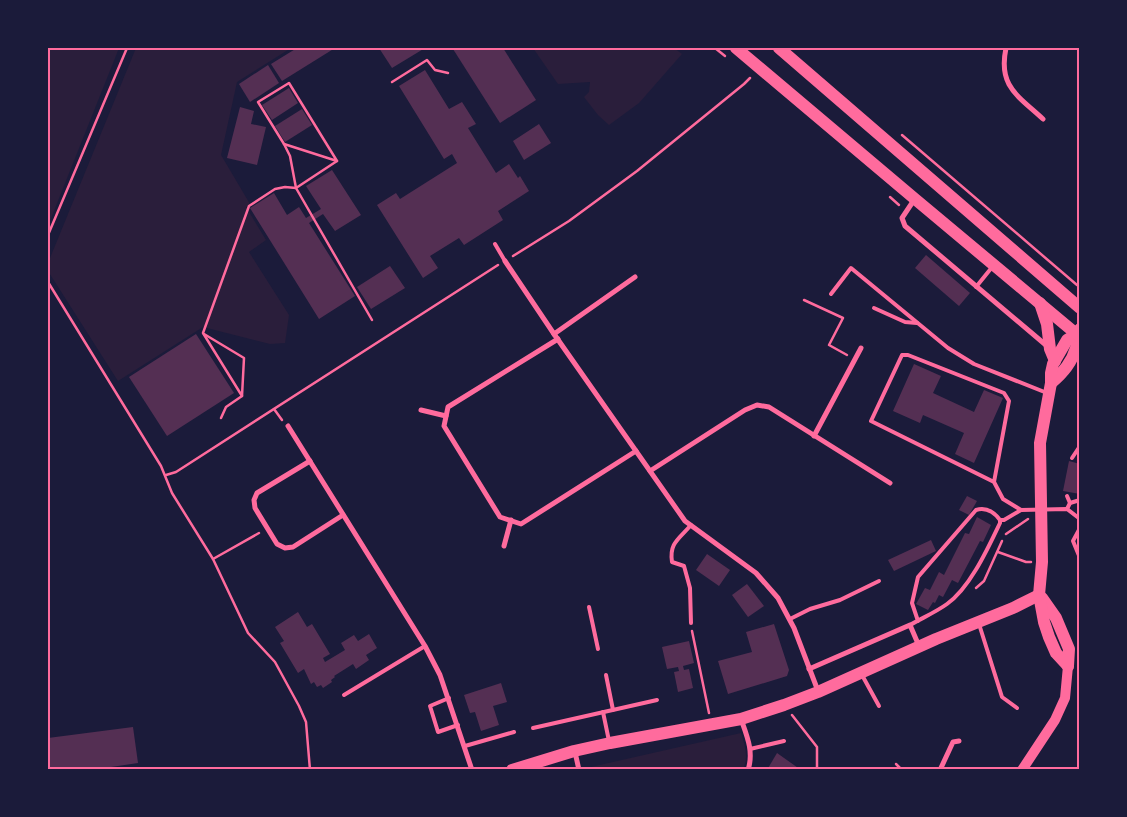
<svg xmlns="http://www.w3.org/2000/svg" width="1127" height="817" viewBox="0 0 1127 817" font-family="Roboto,sans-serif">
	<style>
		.green { fill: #2a1e3b }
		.building { fill: #542f53 }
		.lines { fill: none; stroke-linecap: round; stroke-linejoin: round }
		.path { stroke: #ff6b9d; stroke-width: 2.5 }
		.service { stroke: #ff6b9d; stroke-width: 4 }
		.minor { stroke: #ff6b9d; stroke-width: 5 }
		.secondary { stroke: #ff6b9d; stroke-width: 10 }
		.primary { stroke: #ff6b9d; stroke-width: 12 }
		.trunk { stroke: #ff6b9d; stroke-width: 12 }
		.neatline { fill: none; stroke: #ff6b9d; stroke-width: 2 }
	</style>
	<rect width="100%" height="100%" fill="#1b1b3a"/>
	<!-- green -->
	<g class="green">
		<polygon points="48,48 119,48 48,226"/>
		<polygon points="136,48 291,48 237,82 221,155 250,204 246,207 266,240 249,252 289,315 285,343 270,344 203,327 118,381 48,271 48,263"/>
		<polygon points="533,48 674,48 682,54 639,103 609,125 598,115 584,97 589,92 590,82 558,84"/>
		<path d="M741,733C745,746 749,757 743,769L593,770L591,767Z"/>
	</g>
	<!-- building -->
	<g class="building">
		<polygon points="297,48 335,48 282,81 271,64"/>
		<polygon points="379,48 425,48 392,68"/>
		<polygon points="455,48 503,48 536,100 500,123 453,49"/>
		<polygon points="268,65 279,83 250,102 239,84"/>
		<polygon points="425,70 449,109 462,102 476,124 468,128 496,173 509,164 518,178 520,176 529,191 498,211 503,220 464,245 459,238 430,256 438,268 423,278 377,205 396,193 400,199 457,163 452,154 444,159 399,86"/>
		<polygon points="289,88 298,103 272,120 262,105"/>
		<polygon points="240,107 254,111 251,124 266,127 257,165 227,158"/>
		<polygon points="302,109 312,125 285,142 275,126"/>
		<polygon points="539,124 551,143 524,160 513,141"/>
		<polygon points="332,170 361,215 335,231 323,214 309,223 355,296 319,319 250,208 274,193 287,215 299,207 306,218 321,209 306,186"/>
		<polygon points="926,255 970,293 959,306 915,268"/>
		<polygon points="390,266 405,288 371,309 357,287"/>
		<polygon points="196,334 234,393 167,436 129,377"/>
		<polygon points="914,364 941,376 933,393 974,412 984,390 1003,398 974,463 955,454 964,433 923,415 920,423 893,411"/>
		<polygon points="1069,461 1080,464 1080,494 1063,491"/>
		<polygon points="967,496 977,501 969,515 959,510"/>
		<polygon points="977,517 991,525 983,542 980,541 958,583 952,580 943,597 939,595 935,603 933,602 928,610 916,604 925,588 930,590 939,572 944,575 965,533 969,534"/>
		<polygon points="931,540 936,551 894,571 888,560"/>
		<polygon points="707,554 730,570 719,586 696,570"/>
		<polygon points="747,584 764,606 748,617 732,595"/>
		<polygon points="298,612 307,627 312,624 330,654 323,658 325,662 345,650 341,643 354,635 358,641 369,634 377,648 366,655 369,660 356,669 353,664 334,676 335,677 331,680 332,682 323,688 321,685 317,687 314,682 311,684 304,669 298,673 280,643 284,641 275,627"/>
		<polygon points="774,624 789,670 787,676 728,694 718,661 752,652 746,632"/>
		<polygon points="689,641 694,663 683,666 684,670 689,669 693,688 678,692 674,672 679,671 678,667 667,669 662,647"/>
		<polygon points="501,683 507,702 493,706 499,725 481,731 475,712 470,713 464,695"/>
		<polygon points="133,727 138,763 91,770 48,770 48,738"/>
		<polygon points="777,753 801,770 767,770"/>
	</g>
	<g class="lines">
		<!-- path -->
		<g class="path">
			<polyline points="715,48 725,56"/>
			<polyline points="392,82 427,60 435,70 448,73"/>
			<polygon points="289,83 337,161 284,144 258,102"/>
			<polyline points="902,135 1077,285 1080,285"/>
			<polyline points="284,144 290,156 296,188 372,320"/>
			<polyline points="890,197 899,205"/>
			<polyline points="48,235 127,48"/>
			<polyline points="513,256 569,221 637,171 744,84 750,78"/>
			<polyline points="48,282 161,466 172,493 213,559 248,633 275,662 299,706 306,722 310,770"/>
			<polyline points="804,300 843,318 829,345 847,355"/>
			<polyline points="204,334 244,358 242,396 226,407 221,418"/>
			<polyline points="242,396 203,333 249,206 275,189 285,187 296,188 337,161"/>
			<polyline points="274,409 282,420"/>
			<polyline points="166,475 176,472 498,265"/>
			<polyline points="1006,534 1028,519"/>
			<polyline points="998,552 1026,562 1031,562"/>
			<polyline points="213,559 259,533"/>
			<polyline points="976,588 984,581 1002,541"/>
			<polyline points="692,631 709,713"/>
			<polyline points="792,715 817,747 817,770"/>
			<polyline points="896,764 902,770"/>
		</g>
		<!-- service -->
		<g class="service">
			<polyline points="495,244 505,261"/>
			<polyline points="976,287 993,266"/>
			<polyline points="831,294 851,268 948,348 974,364 1047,393"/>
			<polyline points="874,308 905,322 917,323"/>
			<polyline points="1072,458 1080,446"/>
			<polyline points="994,482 871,421 902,355 908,355 1004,393 1009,401 994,482 1003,499 1021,510 1067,509 1080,519"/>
			<polyline points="1067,496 1070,503"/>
			<polyline points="1067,509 1070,503 1080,500"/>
			<polyline points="1000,520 1004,520 1021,510"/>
			<polyline points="1080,528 1073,541 1080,558"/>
			<polyline points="589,607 598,649"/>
			<polyline points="790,619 810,609 840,600 879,581"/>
			<path d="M691,623L690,588L684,566L672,562C669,543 679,539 691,525"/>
			<polyline points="979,624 1002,697 1017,708"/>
			<path d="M910,625C922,618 936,612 947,604C970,588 988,548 1000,523V520C994,512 986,507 976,510L918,577L912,603L918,621"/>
			<polyline points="606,675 613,710"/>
			<polyline points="862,675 879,706"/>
			<polyline points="344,695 425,646"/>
			<polyline points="449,698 430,706 438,732 458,725"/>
			<polyline points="603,712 609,741"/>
			<polyline points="533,728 657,700"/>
			<polyline points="465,746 514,732"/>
			<polyline points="750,749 784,741"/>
		</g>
		<!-- minor -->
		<g class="minor">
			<path d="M1006,48C998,86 1017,95 1043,119"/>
			<polyline points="914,200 902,218 905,226 1047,346"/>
			<polyline points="505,261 554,334 685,521 756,573 778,598 794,628 818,691"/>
			<polyline points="554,334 635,277"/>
			<polyline points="558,339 448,407 444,426 500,517 521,524 636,451"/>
			<polyline points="421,410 446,416"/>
			<polyline points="288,426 425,646 440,675 472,770"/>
			<polyline points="814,436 861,348"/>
			<polyline points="310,461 257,493 254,500 255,508 277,544 285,548 293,547 343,515"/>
			<polyline points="650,471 745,410 757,405 769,407 890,483"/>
			<polyline points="504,546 511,520"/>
			<polyline points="809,669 910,625 919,646"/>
			<path d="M741,719C747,736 754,752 748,770"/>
			<polyline points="575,752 579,770"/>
			<polyline points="940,770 953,742 959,741"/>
		</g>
		<!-- secondary -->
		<polyline class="secondary" points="1022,770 1055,720 1065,698 1068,666"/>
		<!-- primary -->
		<g class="primary">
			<path d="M1051,383C1062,374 1072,362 1076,348C1078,341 1076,335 1080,329"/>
			<polyline points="1042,598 1056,618 1069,649 1068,666"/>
			<polyline points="1068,666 1056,653 1049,637 1044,622 1039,595 1042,562 1040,443 1051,383 1051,373 1053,364 1067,340 1077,334"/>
			<polyline points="512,770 574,751 610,743 741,719 784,705 818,692 936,639 1013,608 1039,595"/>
		</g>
		<!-- trunk -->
		<g class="trunk">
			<polyline points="736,48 915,199 1080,337"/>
			<polyline points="779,48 1080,308"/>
			<polyline points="1040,303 1047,324 1050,349 1055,361"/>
		</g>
	</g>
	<!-- border -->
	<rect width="1127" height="817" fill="none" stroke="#1b1b3a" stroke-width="98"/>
	<rect x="49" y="49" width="1029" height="719" class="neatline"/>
</svg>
